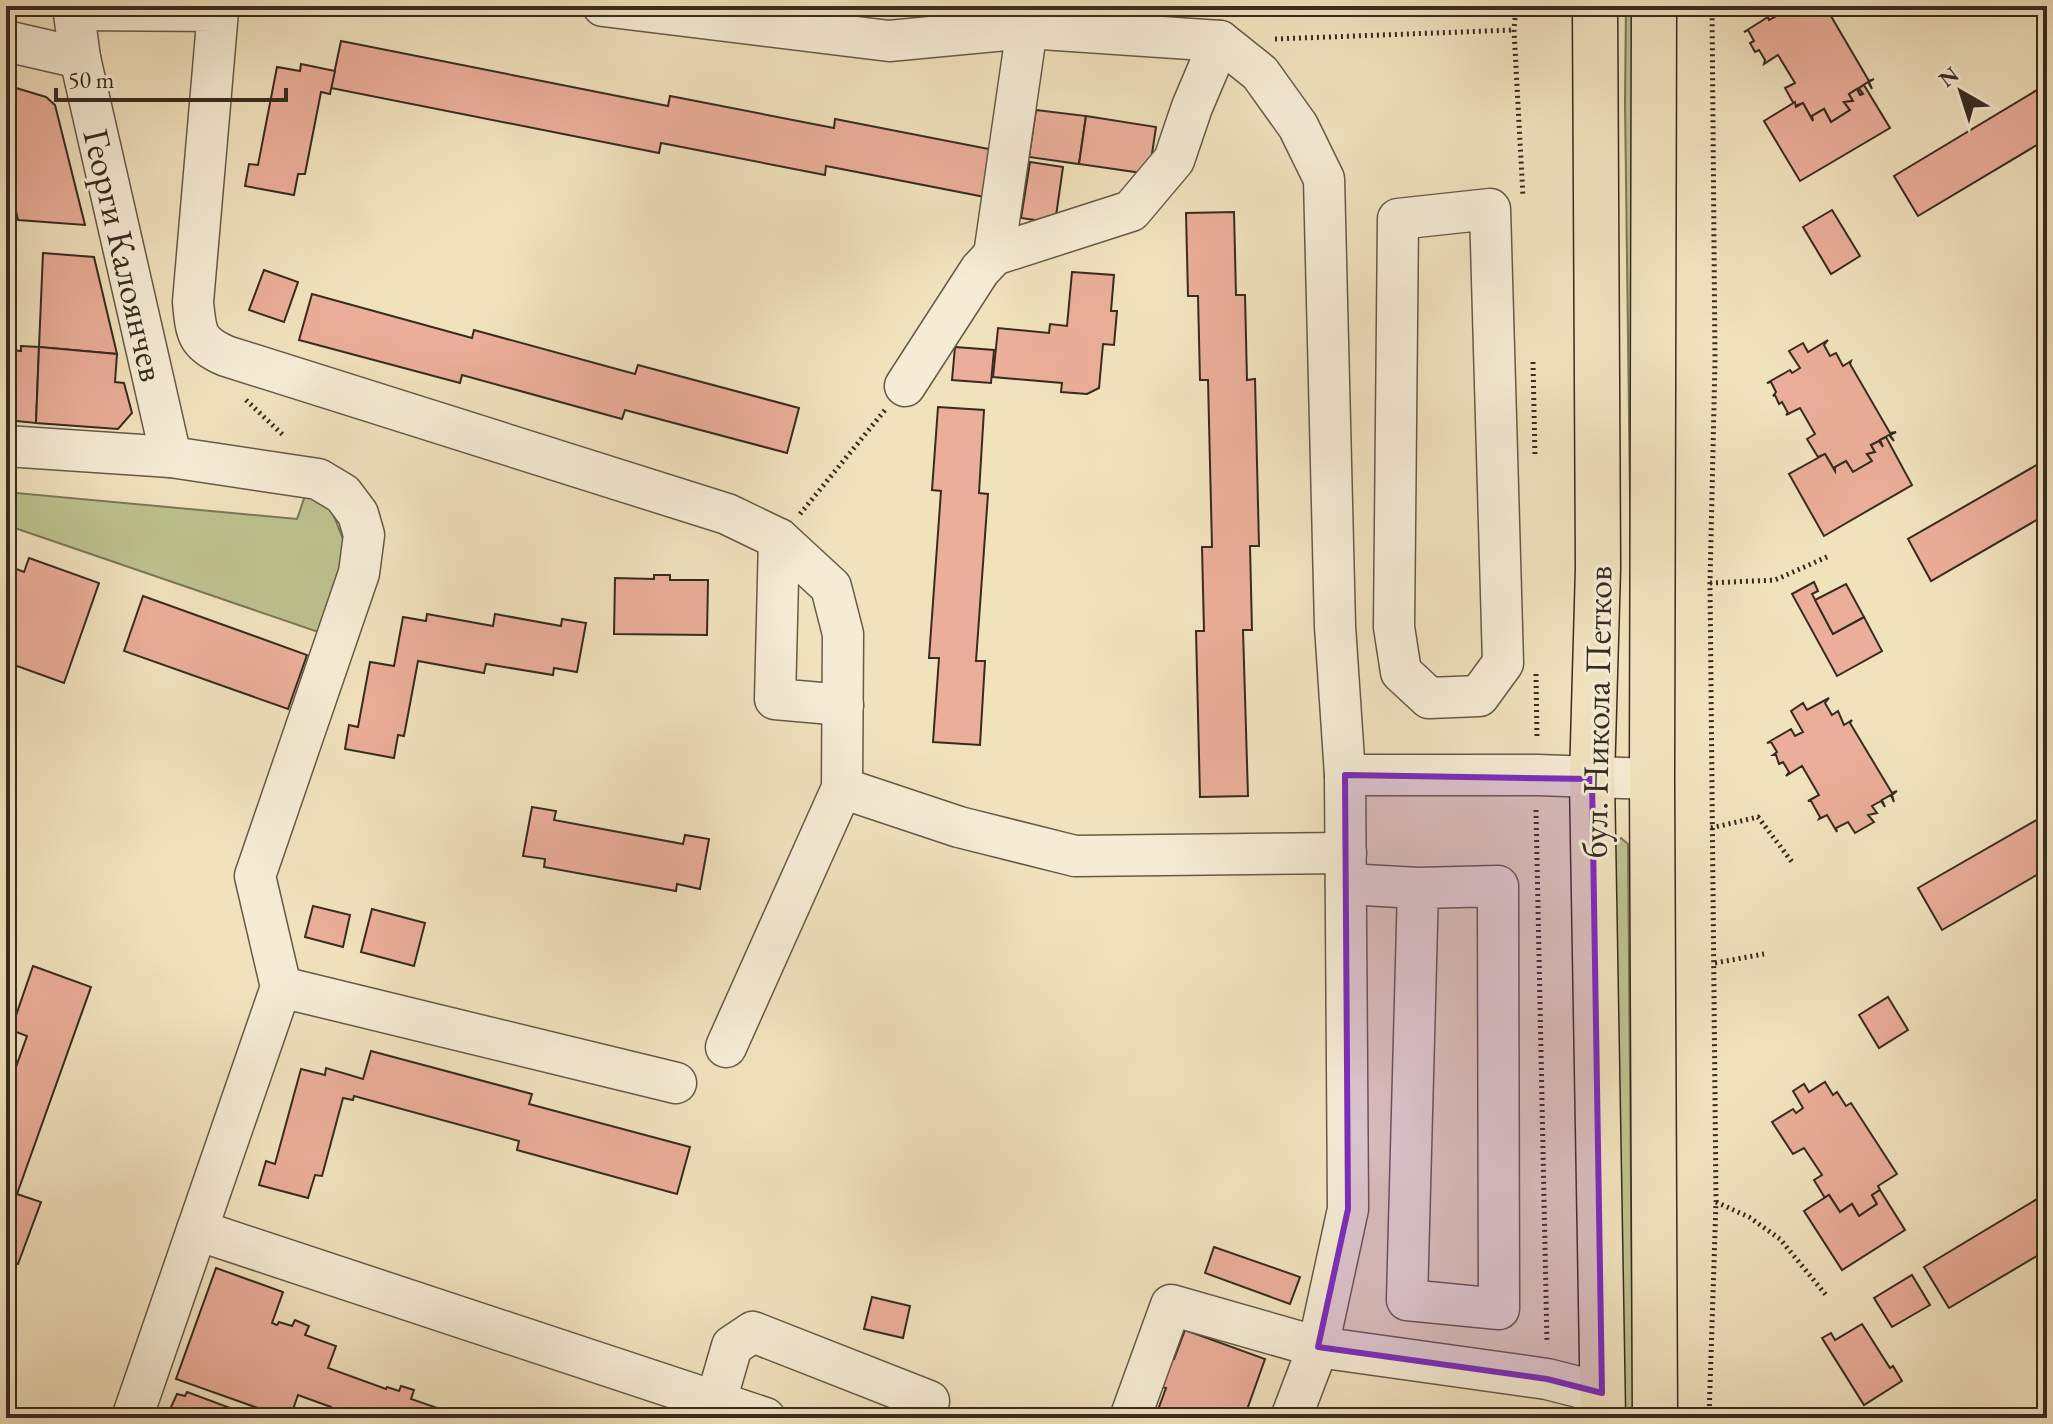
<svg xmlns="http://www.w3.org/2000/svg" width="2053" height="1424" viewBox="0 0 2053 1424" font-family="'EB Garamond',serif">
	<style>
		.green { fill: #bdc28f; stroke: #7a7757; stroke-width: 2 }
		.building { fill: #ebae9a; stroke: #372c1f; stroke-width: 2 }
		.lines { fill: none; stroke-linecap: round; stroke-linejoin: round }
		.minor-casing { stroke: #665a47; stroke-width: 43 }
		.major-casing { stroke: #372c1f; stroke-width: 47 }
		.path { stroke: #372c1f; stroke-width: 5; stroke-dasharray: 2 4; stroke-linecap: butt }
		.minor { stroke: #f6ecd5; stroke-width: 40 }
		.major { stroke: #f1e2be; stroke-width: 44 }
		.marked { fill: #7b2cbf; fill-opacity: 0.2; stroke: #7b2cbf; stroke-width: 6; stroke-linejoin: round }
		.labels { text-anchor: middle; stroke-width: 6; stroke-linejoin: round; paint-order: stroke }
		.street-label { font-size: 36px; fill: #372c1f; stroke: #f6ecd5 }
	</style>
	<rect width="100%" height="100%" fill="#f1e2be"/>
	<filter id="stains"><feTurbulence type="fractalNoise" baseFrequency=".0025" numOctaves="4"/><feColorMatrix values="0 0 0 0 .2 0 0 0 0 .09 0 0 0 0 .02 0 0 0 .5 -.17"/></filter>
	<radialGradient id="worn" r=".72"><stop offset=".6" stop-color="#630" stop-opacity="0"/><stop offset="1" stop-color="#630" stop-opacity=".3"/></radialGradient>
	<!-- green -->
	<g class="green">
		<polygon points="1626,6 1642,6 1633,730 1625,102"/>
		<polygon points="307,490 332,511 346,547 330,636 6,525 6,492 297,519"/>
		<polygon points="1621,838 1628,844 1633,1418 1622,1418 1615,843"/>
	</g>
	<!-- building -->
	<g class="building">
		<polygon points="1773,6 1817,6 1821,12 1829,7 1831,9 1828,11 1869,81 1874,79 1869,82 1872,89 1868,82 1859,88 1863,94 1860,95 1857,89 1849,94 1853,101 1844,102 1850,110 1831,122 1824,109 1812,116 1813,121 1803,103 1795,106 1785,88 1795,83 1778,55 1764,64 1765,60 1759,50 1755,52 1750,43 1754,41 1748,30 1744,32 1768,17 1769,20 1778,15"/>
		<polygon points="341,41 668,106 670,96 834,128 835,119 999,151 990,198 826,166 825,175 661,143 659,153 331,88"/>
		<polygon points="301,64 335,71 330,94 321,92 305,174 298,174 294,195 245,186 249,164 258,165 277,67 300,71"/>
		<polygon points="2047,84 2047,139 1918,216 1894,176"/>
		<polygon points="6,85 46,97 55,105 85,225 18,220 6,168"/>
		<polygon points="1864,85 1890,128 1800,181 1764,121 1795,102 1796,107 1803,103 1813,121 1812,116 1824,109 1831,122 1850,110 1844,102 1853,101 1849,94 1857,89 1860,95 1863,94 1859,88"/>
		<polygon points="1036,110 1086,116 1079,164 1029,157"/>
		<polygon points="1086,116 1156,127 1149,174 1079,164"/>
		<polygon points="1030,162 1063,167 1055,223 1021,218"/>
		<polygon points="1832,210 1860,256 1831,274 1803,227"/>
		<polygon points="1234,212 1236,295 1245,295 1247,380 1255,379 1259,546 1250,546 1252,630 1243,630 1248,796 1200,797 1196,631 1204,631 1202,547 1212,547 1208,380 1200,380 1198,296 1188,296 1186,213"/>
		<polygon points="43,253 94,257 117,354 39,347"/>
		<polygon points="264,270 298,282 284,322 249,310"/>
		<polygon points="1072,272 1114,275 1111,311 1117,311 1114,345 1103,344 1099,388 1087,394 1061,392 1062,383 993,377 998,328 1049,333 1050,324 1067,326"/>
		<polygon points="312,294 472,338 474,330 635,374 638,365 799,408 787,453 625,410 622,419 462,375 460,383 299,340"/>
		<polygon points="1828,340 1824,345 1830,356 1836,353 1843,366 1851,361 1850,364 1890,433 1896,432 1890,435 1894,441 1889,435 1880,440 1883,447 1879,441 1871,445 1875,452 1867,454 1872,461 1853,472 1846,461 1835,467 1835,471 1825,454 1818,457 1807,439 1815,434 1800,408 1786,415 1788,413 1782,402 1779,404 1775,395 1773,396 1776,392 1771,382 1767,383 1790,370 1792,373 1800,368 1789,351 1803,343 1808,352"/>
		<polygon points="21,346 39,347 36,423 6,420 6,349 21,351"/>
		<polygon points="39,347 117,354 115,382 124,383 132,413 118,429 36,423"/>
		<polygon points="955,347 994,350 991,383 952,380"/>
		<polygon points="938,407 984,410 979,493 988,494 976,661 985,661 980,745 933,742 939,658 929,658 941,491 932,490"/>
		<polygon points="1886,437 1912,485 1824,536 1789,474 1825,454 1835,471 1835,467 1846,461 1853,472 1872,461 1867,454 1875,452 1871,445 1879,441 1883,447 1880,440"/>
		<polygon points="2047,459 2047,514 1931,581 1908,539"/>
		<polygon points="29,558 99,583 64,683 6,662 6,565 24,572"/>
		<polygon points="654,575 670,575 670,580 708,580 707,635 614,634 615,578 654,579"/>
		<polygon points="1814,582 1818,591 1812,594 1833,634 1864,617 1882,651 1837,676 1792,594"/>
		<polygon points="1846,584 1864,617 1833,634 1815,600"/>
		<polygon points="143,596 307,655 288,709 124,651"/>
		<polygon points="427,614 493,626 495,614 561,626 562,619 586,623 577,672 554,668 553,675 486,664 484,673 418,661 404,736 398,735 394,758 345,749 349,725 358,727 370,662 394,666 403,617 426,621"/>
		<polygon points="1829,698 1825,703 1832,715 1838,711 1844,725 1852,720 1850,723 1892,793 1897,791 1892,795 1894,802 1891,795 1882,800 1885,807 1881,801 1872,806 1877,813 1868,815 1874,822 1855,833 1848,822 1836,828 1837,832 1827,815 1819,819 1820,817 1811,801 1808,801 1819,795 1802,766 1786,776 1789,772 1783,762 1779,764 1776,755 1773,755 1777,752 1771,742 1767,743 1791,729 1795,736 1803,732 1791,711 1803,703 1807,710"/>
		<polygon points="532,807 556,811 554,820 683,844 685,835 709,839 700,889 677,884 676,891 544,867 545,859 523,856"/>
		<polygon points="2047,814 2047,869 1942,930 1918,888"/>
		<polygon points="313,906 350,915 343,947 305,937"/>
		<polygon points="372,909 425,923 414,966 361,952"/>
		<polygon points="33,966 91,987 17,1194 41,1202 18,1264 6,1259 6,1095 27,1036 11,1030"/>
		<polygon points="1888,997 1908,1030 1879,1048 1859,1015"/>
		<polygon points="371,1051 532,1094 529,1104 690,1147 677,1194 517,1150 519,1141 354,1096 353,1100 343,1098 322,1176 315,1175 308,1198 259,1185 266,1161 275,1164 301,1069 325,1075 326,1068 363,1079"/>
		<polygon points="1825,1082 1833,1095 1837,1092 1846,1106 1851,1103 1897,1174 1878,1186 1880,1190 1872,1195 1877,1204 1859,1216 1852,1204 1840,1212 1829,1195 1825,1198 1814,1180 1822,1175 1804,1148 1793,1154 1772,1122 1793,1109 1796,1113 1803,1108 1793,1091 1804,1084 1809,1092"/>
		<polygon points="1880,1190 1905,1230 1842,1270 1804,1211 1829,1195 1840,1212 1852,1204 1859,1216 1877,1204 1872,1195"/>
		<polygon points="2047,1193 2047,1250 1949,1308 1924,1267"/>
		<polygon points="1214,1247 1300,1277 1290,1304 1205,1273"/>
		<polygon points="216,1268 283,1292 272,1323 277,1325 279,1322 292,1326 295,1320 309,1326 305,1335 336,1346 328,1368 386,1389 387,1387 399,1391 401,1386 414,1390 411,1399 466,1418 328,1418 331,1407 298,1395 290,1418 286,1418 176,1379"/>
		<polygon points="1912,1275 1930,1305 1892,1327 1874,1298"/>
		<polygon points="872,1297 910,1306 903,1338 864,1329"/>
		<polygon points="1862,1324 1890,1368 1893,1366 1902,1381 1864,1405 1822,1338 1831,1333 1835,1340"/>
		<polygon points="1185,1330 1265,1359 1244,1418 1155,1418 1166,1388 1161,1387 1167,1357 1174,1359"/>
		<polygon points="187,1392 233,1409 229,1418 182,1418 171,1407 177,1394 185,1396"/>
	</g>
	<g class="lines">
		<!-- minor casing -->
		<g class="minor-casing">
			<g id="minor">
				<polyline points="73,6 80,58 171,457"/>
				<polyline points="603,6 889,41 1027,28 1220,41 1260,73 1298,126 1324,179 1335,626 1345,775"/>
				<path d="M73,10L218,11L193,302C196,333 196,343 226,356L727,514L779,539L831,587L843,634L842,788L726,1047"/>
				<polyline points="6,41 80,58"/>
				<polygon points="1490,209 1503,663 1479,696 1429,698 1401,672 1394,627 1398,219"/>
				<polyline points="994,255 1027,28"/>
				<polyline points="905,386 980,270 994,255 1131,211 1174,160 1192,107 1220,41"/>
				<polyline points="6,446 171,457 318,479 343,494 358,514 364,535 359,573 255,876 281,987 132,1418"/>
				<polyline points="779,539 775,699 843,705"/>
				<polyline points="842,788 959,827 1075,856 1346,853"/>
				<polyline points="1346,884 1418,888 1498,886 1499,1309 1407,1300 1418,888"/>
				<polyline points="281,987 676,1083"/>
				<polyline points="197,1230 765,1418"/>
				<polyline points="1602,1393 1547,1379 1318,1347 1348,1209 1345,775 1537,775 1652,779"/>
				<polyline points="716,1401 732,1346 753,1332 929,1401"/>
				<polyline points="1130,1418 1171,1305 1318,1347 1291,1418"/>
			</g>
		</g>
		<!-- major casing -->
		<g class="major-casing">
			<g id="major">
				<polyline points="1595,6 1598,568 1592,779 1603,1418"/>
				<polyline points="1654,6 1652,779 1655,1418"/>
			</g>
		</g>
		<!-- path -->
		<g class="path">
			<polyline points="1516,6 1514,30 1523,197"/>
			<polyline points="1275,39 1514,30"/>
			<polyline points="1533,362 1535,456"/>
			<polyline points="246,400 285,437"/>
			<polyline points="800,514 885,410"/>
			<polyline points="1710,583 1775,580 1829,556"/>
			<polyline points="1536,674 1537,740"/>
			<polyline points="1536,810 1547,1344"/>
			<polyline points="1711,828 1758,817 1792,862"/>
			<polyline points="1715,963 1764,954"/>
			<polyline points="1716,1202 1749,1217 1780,1239 1826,1295"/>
			<polyline points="1709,1418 1716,1202 1710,583 1715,361 1712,6"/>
		</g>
		<!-- minor -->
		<use href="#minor" class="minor"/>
		<!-- major -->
		<use href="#major" class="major"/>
	</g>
	<!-- marked area -->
	<path class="marked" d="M1345,775L1592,779L1602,1393L1547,1379L1318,1347L1348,1209Z"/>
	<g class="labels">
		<!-- street labels -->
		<g class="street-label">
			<text transform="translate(125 255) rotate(77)" y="13">Георги Калоянчев</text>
			<text transform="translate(1596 712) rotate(-89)" y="13">бул. Никола Петков</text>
		</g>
	</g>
	<!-- margin -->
	<rect width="2053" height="1424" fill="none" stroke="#f1e2be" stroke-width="32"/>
	<rect x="8" y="8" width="2037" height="1408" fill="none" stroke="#372c1f" stroke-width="4"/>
	<rect x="16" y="16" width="2021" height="1392" fill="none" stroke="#372c1f" stroke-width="2"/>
	<!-- north arrow -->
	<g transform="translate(1961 92) rotate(321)" stroke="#f6ecd5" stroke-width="6" paint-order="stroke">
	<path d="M0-6L14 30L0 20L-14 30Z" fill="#372c1f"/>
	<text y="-12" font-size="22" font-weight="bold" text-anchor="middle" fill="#372c1f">N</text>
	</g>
	<!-- scale -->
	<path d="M56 88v12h230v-12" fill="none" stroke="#372c1f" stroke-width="4"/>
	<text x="68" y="88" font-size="24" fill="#372c1f" stroke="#f6ecd5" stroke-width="6" paint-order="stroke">50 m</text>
	<rect width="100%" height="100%" filter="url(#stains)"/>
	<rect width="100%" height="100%" fill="url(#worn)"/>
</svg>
